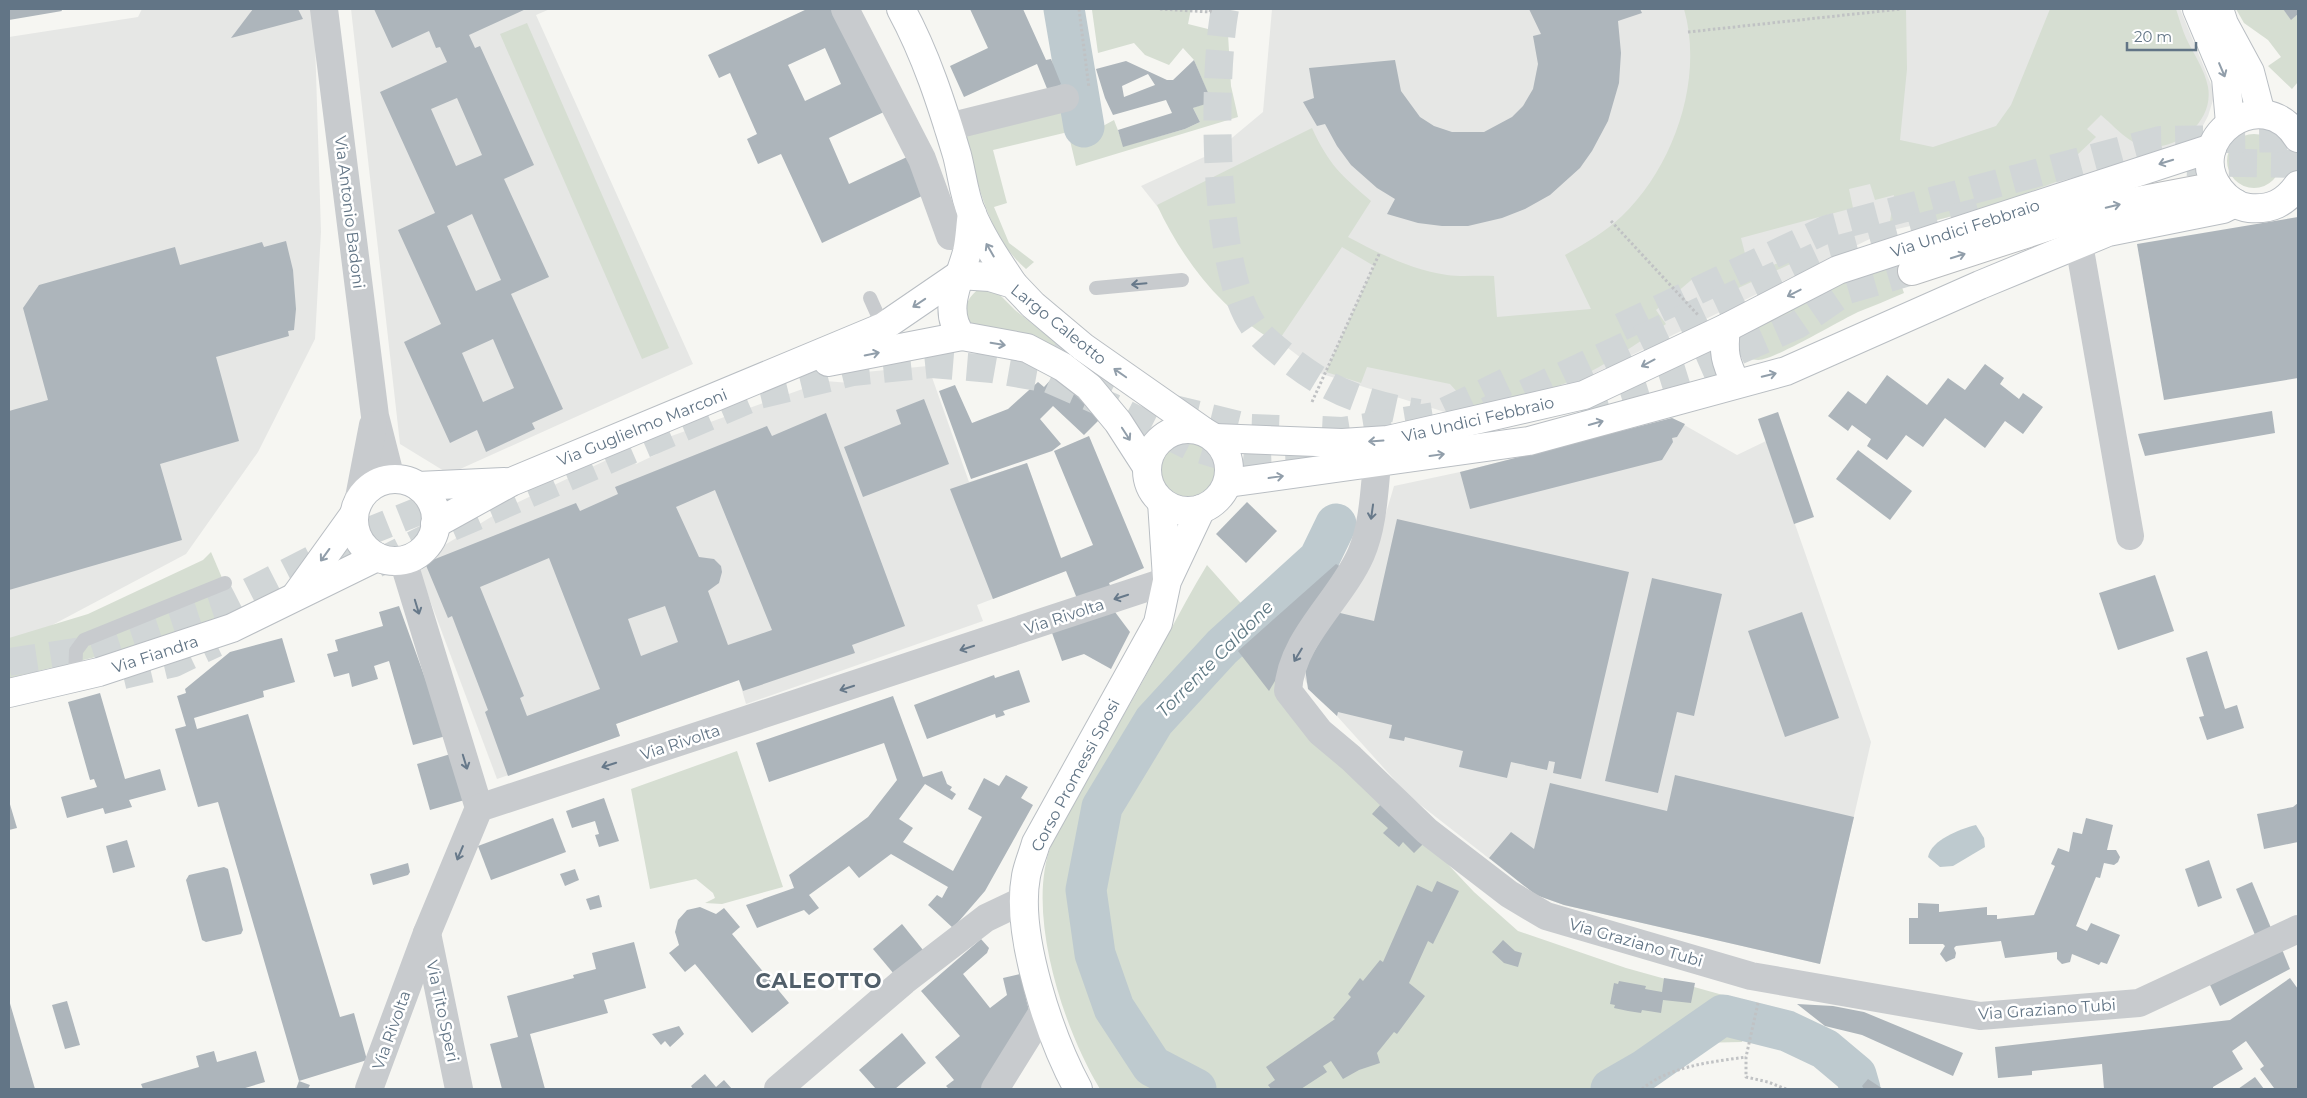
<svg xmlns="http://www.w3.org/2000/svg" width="2307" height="1098" viewBox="0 0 2307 1098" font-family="Montserrat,sans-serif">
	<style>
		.built { fill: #e6e7e5 }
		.green { fill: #d6ded2 }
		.water { fill: #becacf }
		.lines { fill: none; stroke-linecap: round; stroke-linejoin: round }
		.river { stroke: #becacf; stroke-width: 41 }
		.building { fill: #adb5bb; fill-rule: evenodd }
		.highway-tunnel { stroke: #d1d6d7; stroke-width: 28; stroke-dasharray: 28 14; stroke-linecap: butt }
		.secondary-casing { stroke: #b9bec3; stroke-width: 30 }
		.highway-casing { stroke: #b9bcbf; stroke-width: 30 }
		.path { stroke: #c0c2c4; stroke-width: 3; stroke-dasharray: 2.5 2.5; stroke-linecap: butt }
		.lane { stroke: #c8cbce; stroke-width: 14 }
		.street { stroke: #c8cbce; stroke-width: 28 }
		.secondary { stroke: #fff; stroke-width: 28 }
		.highway { stroke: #fff; stroke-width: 28 }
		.oneway { stroke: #919eaa }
		.oneway2 { stroke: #67798a }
		.labels { text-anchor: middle; stroke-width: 5; stroke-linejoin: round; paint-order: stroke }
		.street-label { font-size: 16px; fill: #627586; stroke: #fff }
		.water-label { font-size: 18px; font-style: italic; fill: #5e7883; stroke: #fff }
		.district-label { font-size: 21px; font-weight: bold; letter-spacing: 1px; fill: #515f6a; stroke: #fff }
	</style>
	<rect width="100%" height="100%" fill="#f6f6f2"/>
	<!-- built -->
	<g class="built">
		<polygon points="142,9 314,9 321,232 315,339 258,452 186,554 9,648 9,37 138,17"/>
		<polygon points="351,9 550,9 536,15 693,364 449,474 400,444"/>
		<polygon points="1272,9 2180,9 2215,94 2208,116 2198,135 2181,144 2028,199 1884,232 1552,394 1448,413 1322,374 1242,313 1141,186 1215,152 1263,112"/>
		<polygon points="928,366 969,482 1027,463 1066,571 977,605 983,621 746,704 739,680 616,724 620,736 497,779 419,571 423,558 506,508 615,456 618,462 631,456 636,464 657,454 652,443 825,381 850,383 863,378 865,372"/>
		<polygon points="1672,418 1737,455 1766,441 1871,742 1820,964 1564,905 1536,895 1409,796 1337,716 1315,696 1306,682 1304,675 1307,662 1373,557 1394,486 1460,472"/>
	</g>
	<!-- green -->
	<g class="green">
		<path d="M1191,9L1188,24L1228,34L1231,86L1238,117L1076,166L1068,132L993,150L1007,203L994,207L1009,243L1034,262L1026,269C985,234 976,174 963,125L1070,105L1079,139L1114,120L1124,146L1185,129L1200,122L1193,108L1211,101L1194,60L1183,48L1169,65L1145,55L1134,43L1098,53L1092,10Z"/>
		<path d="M1684,9H1906L1907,69L1900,140L1933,147L1996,126L2011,105L2050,9H2176C2179,18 2182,29 2186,38C2193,53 2205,70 2208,87C2214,120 2180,149 2148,147C2130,145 2114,126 2101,115L2087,129L2096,137L2075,157L2061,180L2003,202L1930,222H1890L1894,195L1875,200L1870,184L1849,189L1853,208L1741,238L1750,273L1804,254L1810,255L1732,291L1709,273L1696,276L1656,310L1666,324C1630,348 1596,373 1555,387C1530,395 1504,399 1480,407L1469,405L1450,384L1367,367L1361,383L1326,372L1374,266L1342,247L1277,343C1223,312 1183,261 1157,205L1312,128C1329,165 1341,175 1371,201L1348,237C1378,253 1412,270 1447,275C1462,277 1478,275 1494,276L1497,317L1591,309L1565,255C1586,243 1605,232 1622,216C1674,166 1704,79 1684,9Z"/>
		<polygon points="2236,9 2283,9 2291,19 2298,14 2298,82 2292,89 2268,66 2281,57 2268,40 2244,23"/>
		<polygon points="527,23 669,348 642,359 500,34"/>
		<circle cx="2254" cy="161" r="27"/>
		<path d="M1894,265L1904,293C1888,300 1873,306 1858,312C1839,321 1772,361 1758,360C1743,360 1741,347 1741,335C1791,308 1839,280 1894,265Z"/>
		<path d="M982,287L993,288L1015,310L1060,346L1057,348C1047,343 1036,337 1025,335C1009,331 986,334 972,324C957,313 970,293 982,287Z"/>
		<circle cx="1185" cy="472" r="32"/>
		<polygon points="211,552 237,613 141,646 9,678 9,638 88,614 203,560"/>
		<path d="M1207,565L1295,664L1289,680L1426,841L1474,892L1518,931L1626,968L1730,997L1751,1012L1742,1042L1696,1043L1625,1089H1100C1064,1030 1024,911 1052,843C1070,797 1102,755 1126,711C1154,663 1178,613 1207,565Z"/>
		<polygon points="737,751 783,887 722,904 705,903 715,898 713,893 696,879 650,889 631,789"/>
	</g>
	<!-- water -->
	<path class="water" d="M1976,825L1984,838L1985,847L1953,866L1940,867L1928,857C1931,840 1960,829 1976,825Z"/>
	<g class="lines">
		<!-- river -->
		<g class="river">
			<polyline points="1064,9 1084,127"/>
			<polyline points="1196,1089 1152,1066 1114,1008 1095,954 1086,890 1102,807 1154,721 1222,647 1319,559 1336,524"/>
			<polyline points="1611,1089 1644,1070 1723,1015 1787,1031 1825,1049 1856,1075 1860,1089"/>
		</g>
	</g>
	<!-- building -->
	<g class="building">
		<polygon points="9,9 61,9 62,11 9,20"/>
		<polygon points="253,9 298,9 303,19 231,38"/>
		<path d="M374,9H526L469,35L475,48L480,46L534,165L504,179L549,277L511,294L563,409L532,423L535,429L486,452L477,430L450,443L404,342L441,324L398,230L435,213L380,92L447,62L440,47L436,48L429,31L392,48ZM457,98L482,155L456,166L431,109ZM472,214L501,280L476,291L447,226ZM493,339L514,388L483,402L462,353Z"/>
		<path d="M807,9H839L886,111L829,138L849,184L907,157L924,195L822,243L781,154L758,164L747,139L757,134L730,73L719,78L708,55ZM825,48L841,84L805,101L788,65Z"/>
		<polygon points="970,9 1023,9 1046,60 1051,59 1061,84 1048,91 1037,64 964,97 950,66 988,48"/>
		<polygon points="1529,9 1640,9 1642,13 1618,21 1621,53 1619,83 1608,121 1592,151 1580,168 1550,195 1525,209 1502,218 1468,226 1442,226 1418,223 1387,214 1395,199 1377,188 1351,165 1337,146 1325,124 1317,126 1303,102 1314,98 1309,68 1395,60 1401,91 1420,117 1434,126 1452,132 1484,132 1512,117 1523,106 1533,89 1538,64 1533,36 1541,34"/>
		<polygon points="2283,9 2298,9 2298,14 2291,20"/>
		<path d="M1194,60L1212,102L1193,108L1200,122L1185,129L1123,147L1118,130L1172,113L1166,100L1113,115L1105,98L1096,69L1126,61L1167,80H1173ZM1148,74L1155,85L1124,97L1122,86Z"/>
		<polygon points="2298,217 2298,378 2164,400 2137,244"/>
		<polygon points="286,241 293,270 296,309 294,330 288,331 289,336 216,357 239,441 160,464 182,540 9,590 9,411 48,400 23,308 39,285 175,247 180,265 262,242 264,247"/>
		<polygon points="1985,364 2004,378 2000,384 2019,399 2023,393 2043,407 2023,434 2005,421 1985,448 1945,418 1923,447 1906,435 1887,460 1867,446 1871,439 1852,425 1848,431 1828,416 1848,391 1866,404 1887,375 1927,405 1948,378 1965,390"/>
		<polygon points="1055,375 1100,419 1084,435 1053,406 1040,419 1061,444 1052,451 971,479 939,391 955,385 972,423 1008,409 1038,382 1044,387"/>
		<polygon points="924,399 949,464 863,497 844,447 901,424 896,410"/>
		<polygon points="2272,411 2275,433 2173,451 2145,456 2138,434"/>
		<polygon points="1778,412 1814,517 1794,524 1758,419"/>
		<path d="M826,413L905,626L852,645L855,653L743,691L739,680L616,724L620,736L508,776L485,712L488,710L452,616L448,618L425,563L576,503L580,511L618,494L615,487L767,426L772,436ZM715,490L772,630L728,645L708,591L719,583L722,572L721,566L714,559L699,557L676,507ZM549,558L600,689L527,716L520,698L524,696L480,587ZM665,606L678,642L641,656L628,619Z"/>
		<polygon points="1672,418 1685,424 1677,437 1672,438 1673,442 1662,460 1470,509 1460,472"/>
		<polygon points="1089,436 1144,568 1109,583 1111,588 1078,601 1066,571 993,599 950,489 1027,463 1061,558 1093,545 1054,451"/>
		<polygon points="1858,450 1912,491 1890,520 1836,479"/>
		<polygon points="1247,502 1277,531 1246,563 1216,534"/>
		<polygon points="1397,519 1629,572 1581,779 1553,773 1555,762 1549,761 1547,770 1511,762 1507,778 1459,767 1463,751 1405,737 1404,741 1389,738 1392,725 1338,712 1337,716 1308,689 1305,668 1336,612 1374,621"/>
		<polygon points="1336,564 1343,568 1269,691 1238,651"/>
		<polygon points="2155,575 2174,631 2118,650 2099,593"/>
		<polygon points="1652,578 1722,594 1694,716 1677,712 1658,793 1605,781"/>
		<polygon points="399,606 446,736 413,745 389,661 374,666 378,679 352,687 349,673 334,677 327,654 338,651 335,640 383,626 379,612"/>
		<polygon points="1112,608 1130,632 1111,669 1084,654 1062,661 1051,630"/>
		<polygon points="1802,612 1839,718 1785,737 1748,631"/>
		<polygon points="282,638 295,682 263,691 264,697 194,718 197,729 248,714 340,1017 354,1013 367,1060 299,1081 218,802 198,807 175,729 186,726 177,696 186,693 185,689 230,652"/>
		<polygon points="2207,651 2225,709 2237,705 2244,728 2207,740 2199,717 2204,716 2186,658"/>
		<polygon points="1019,670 1030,702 1003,711 1005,715 996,718 995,714 927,739 914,705 994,675 995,678"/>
		<polygon points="100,693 125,779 160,769 166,790 129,800 132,807 105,814 103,808 67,818 61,797 97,787 94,779 90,780 68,702"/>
		<polygon points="893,696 923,777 942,771 947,784 952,787 950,790 956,794 952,800 925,784 899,819 913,828 903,842 953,871 982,817 968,809 984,778 999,786 1006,775 1028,787 1021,798 1033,805 985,891 953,928 928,905 937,895 942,898 948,887 891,854 859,878 849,866 809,895 819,908 809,915 804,910 757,928 746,905 794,888 789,875 868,817 897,780 884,743 769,782 756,743"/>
		<polygon points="454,753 468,799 430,810 417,764"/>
		<polygon points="1675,775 1854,817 1820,964 1564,905 1536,895 1489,858 1511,832 1534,849 1550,783 1667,811"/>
		<polygon points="604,798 619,841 599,847 595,835 599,834 595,821 572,828 566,811"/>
		<polygon points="9,801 17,828 9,830"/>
		<polygon points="1383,802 1426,841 1414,853 1403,842 1399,847 1383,833 1388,828 1372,814"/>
		<polygon points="2298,803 2298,842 2264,849 2257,814 2293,807"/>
		<polygon points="553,818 566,852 491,880 478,846"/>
		<polygon points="2086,818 2113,825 2107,850 2116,850 2120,857 2118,862 2114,865 2104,863 2100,878 2096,877 2076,926 2087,931 2091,923 2120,935 2107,964 2101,962 2099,965 2072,954 2070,962 2062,964 2057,959 2057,952 2005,958 2001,941 1956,946 1954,948 1956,953 1955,958 1946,962 1940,954 1945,946 1943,944 1909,944 1909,918 1918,918 1918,903 1939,904 1939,912 1987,907 1987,915 1997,915 1997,919 2034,915 2055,866 2051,864 2058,848 2069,852 2073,832 2082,834"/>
		<polygon points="127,840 135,867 113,873 106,846"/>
		<polygon points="2209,860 2222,898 2198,907 2185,869"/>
		<polygon points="408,863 410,872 408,875 373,885 370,874"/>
		<polygon points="224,867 228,869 243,930 241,934 206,942 202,940 186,880 189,875"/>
		<polygon points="575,869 579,880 565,886 560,874"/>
		<polygon points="1437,881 1459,891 1433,944 1428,941 1409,983 1425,996 1397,1034 1394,1032 1377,1053 1380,1063 1359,1070 1343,1079 1331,1061 1323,1066 1327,1072 1301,1089 1271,1089 1268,1085 1275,1080 1266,1067 1335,1019 1333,1018 1351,997 1348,994 1360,978 1363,981 1380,960 1383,962 1417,885 1432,892"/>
		<polygon points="2252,882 2271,928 2255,935 2236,889"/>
		<polygon points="599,895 602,907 590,910 586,899"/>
		<polygon points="700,907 716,914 724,908 740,927 732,934 789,1003 752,1033 695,964 685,972 669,953 679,945 675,932 678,920 687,910"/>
		<polygon points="902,924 923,950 894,974 873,949"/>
		<polygon points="981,939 989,948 987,953 963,974 990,1008 1007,995 1003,978 1020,974 1031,1019 985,1089 949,1089 946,1086 954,1080 935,1057 960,1036 921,991"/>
		<polygon points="1503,940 1515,951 1522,953 1518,967 1504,963 1492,952"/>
		<polygon points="634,942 646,988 604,1000 608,1013 530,1034 545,1089 502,1089 490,1044 518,1037 507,996 574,978 573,975 596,969 592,953"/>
		<polygon points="2281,947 2290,969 2220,1006 2210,985"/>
		<polygon points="1664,978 1695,983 1691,1003 1663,1000 1661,1013 1642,1010 1641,1013 1628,1011 1614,1008 1615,1005 1610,1004 1614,983 1618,984 1619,981 1646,986 1645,989 1662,992"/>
		<polygon points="2290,978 2298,989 2298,1089 2272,1089 2274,1088 2260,1069 2264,1066 2246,1041 2232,1051 2243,1069 2213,1087 2213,1089 2104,1089 2102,1064 2032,1071 2032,1075 1998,1078 1995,1047 2230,1020"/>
		<polygon points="9,1000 35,1089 9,1089"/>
		<polygon points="67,1001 80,1045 65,1049 52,1005"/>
		<polygon points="1797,1004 1833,1006 1864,1012 1963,1053 1953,1076 1862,1035 1825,1026"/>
		<polygon points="679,1026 684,1034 670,1047 665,1041 661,1045 652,1034"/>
		<polygon points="902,1033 926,1063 895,1089 876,1089 859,1070"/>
		<polygon points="214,1051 217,1062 256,1051 265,1082 242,1089 143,1089 141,1084 199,1067 196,1056"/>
		<polygon points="705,1074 716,1087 724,1080 732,1089 693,1089 691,1086"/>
		<polygon points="2255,1077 2264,1089 2238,1089"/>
		<polygon points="1868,1079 1883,1089 1864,1089 1862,1086"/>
		<polygon points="299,1081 310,1085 308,1089 296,1089"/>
	</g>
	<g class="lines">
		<!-- highway-tunnel -->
		<g class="highway-tunnel">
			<path d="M1225,9C1212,78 1212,272 1255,328C1263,339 1275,348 1285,356C1328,391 1364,404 1419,413"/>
			<polyline points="2187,162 2298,164"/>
			<polyline points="1621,327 1827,229 2160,140 2298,138"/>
			<polyline points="1051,357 1090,369 1126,388"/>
			<polyline points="1580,406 1692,371 1797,325 1848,290 1912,271"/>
			<polyline points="1170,408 1251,428 1279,429"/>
			<polyline points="1487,411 1824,253 1985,210"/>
			<polyline points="1322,430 1342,431 1435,416 1506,382"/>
			<polyline points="376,564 433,535 759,395 853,372 932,364 992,369 1049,379 1112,407 1189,446 1219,455 1247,458 1322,455 1345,451"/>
			<polyline points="9,662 89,650 217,608 362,534 484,485"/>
			<polyline points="123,675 174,663 216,643"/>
		</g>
		<!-- secondary casing -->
		<g class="secondary-casing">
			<g id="secondary">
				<path d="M901,9C926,55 942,105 957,155C962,174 964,196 972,214C983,240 998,261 1013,284"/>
				<polyline points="2197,9 2226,78 2230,123"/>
				<polyline points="2219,9 2224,24 2250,72 2261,114"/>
				<path d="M2298,138C2262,80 2181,140 2220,190C2227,199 2238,207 2249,208C2271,210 2285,203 2298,185"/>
				<path d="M972,213C970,226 970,239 967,252C960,279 941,311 962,336L1027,348L1063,367L1089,387L1118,422L1147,467"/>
				<polyline points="959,275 990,277 1013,284 1033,305 1083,347 1203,431"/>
				<path d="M1726,328C1723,353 1725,361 1736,384"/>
				<polyline points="828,362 962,336"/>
				<circle cx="1188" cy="470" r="41"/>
				<polyline points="1215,438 1342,443 1388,440 1584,395 1726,328 1838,270 2212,148"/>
				<circle cx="395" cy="520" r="41"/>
				<polyline points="1228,483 1529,441 1786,371 1980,285 2108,232 2223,209 2235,203"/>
				<polyline points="418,486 504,482"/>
				<polyline points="1162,502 1167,578"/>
				<polyline points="435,524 511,482 883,327 959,275"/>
				<polyline points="297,594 353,516"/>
				<polyline points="9,693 99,672 232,628 377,557"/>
				<path d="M1078,1089C1050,1037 1015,935 1026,876C1028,865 1033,854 1036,843L1158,623L1167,581L1201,509"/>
			</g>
		</g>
		<!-- highway casing -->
		<g class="highway-casing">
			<polyline id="highway" points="1912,271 2111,206 2217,186"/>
		</g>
		<!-- path -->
		<g class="path">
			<polyline points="1079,9 1089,88"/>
			<polyline points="1160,9 1210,12 1211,9"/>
			<polyline points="1688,32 1901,9"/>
			<polyline points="1611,221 1698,315"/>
			<polyline points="1312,402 1380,252"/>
			<polyline points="1758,1003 1746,1057 1746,1077 1768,1082 1786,1089"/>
			<path d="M1642,1089C1670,1066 1711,1062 1746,1057"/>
		</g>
		<!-- lane -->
		<g class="lane">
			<polyline points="1096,288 1182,280"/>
			<polyline points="870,298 883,327"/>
			<polyline points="75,677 76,651 84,640 225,583"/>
		</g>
		<!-- street -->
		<g class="street">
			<polyline points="324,9 375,416 391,479"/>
			<polyline points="845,9 922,159 950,236"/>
			<polyline points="948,127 1065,98"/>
			<polyline points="2079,244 2130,536"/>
			<path d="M1377,464C1374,493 1373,526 1361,554C1341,600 1291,638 1288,691L1320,732L1351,758L1427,831L1509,894L1546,916L1751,976L1980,1016L2139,1003L2298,929"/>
			<polyline points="359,498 373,425"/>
			<polyline points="403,560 479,808"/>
			<polyline points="427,933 459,1089"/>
			<polyline points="369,1089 427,933 479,808 1167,581"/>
			<polyline points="778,1089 904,981 986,918 1024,900"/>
			<polyline points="995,1089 1044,1010"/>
		</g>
		<!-- secondary -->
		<use href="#secondary" class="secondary"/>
		<!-- highway -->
		<use href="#highway" class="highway"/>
	</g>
	<!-- one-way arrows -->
	<defs><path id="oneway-shaft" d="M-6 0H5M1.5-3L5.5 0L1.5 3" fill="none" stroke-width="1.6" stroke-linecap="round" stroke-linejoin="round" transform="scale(1.25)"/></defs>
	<g class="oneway">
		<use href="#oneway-shaft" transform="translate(2222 70) rotate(67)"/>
		<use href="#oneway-shaft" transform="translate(2166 162) rotate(163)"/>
		<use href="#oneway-shaft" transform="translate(2113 206) rotate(-14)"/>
		<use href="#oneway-shaft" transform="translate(990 250) rotate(-120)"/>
		<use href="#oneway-shaft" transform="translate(1958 256) rotate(-18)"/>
		<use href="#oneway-shaft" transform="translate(1794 293) rotate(153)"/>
		<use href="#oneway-shaft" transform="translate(919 303) rotate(146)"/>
		<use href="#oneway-shaft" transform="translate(998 344) rotate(9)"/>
		<use href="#oneway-shaft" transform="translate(872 354) rotate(-11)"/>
		<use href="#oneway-shaft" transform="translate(1648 363) rotate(152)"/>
		<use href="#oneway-shaft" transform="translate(1120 373) rotate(-145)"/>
		<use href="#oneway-shaft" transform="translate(1769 375) rotate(-14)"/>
		<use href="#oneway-shaft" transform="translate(1596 423) rotate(-16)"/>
		<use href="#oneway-shaft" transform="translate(1126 434) rotate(57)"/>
		<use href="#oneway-shaft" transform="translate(1376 441) rotate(176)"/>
		<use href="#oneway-shaft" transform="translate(1437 455) rotate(-8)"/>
		<use href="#oneway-shaft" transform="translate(1276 477) rotate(-8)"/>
		<use href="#oneway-shaft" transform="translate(325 555) rotate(126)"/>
	</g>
	<g class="oneway2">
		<use href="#oneway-shaft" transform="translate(1139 284) rotate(175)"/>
		<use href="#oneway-shaft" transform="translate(1372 512) rotate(98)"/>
		<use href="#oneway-shaft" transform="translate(1121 597) rotate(162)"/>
		<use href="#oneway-shaft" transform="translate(417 607) rotate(73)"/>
		<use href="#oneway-shaft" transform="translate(967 648) rotate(162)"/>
		<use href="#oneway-shaft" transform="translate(1298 655) rotate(121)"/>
		<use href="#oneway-shaft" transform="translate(847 688) rotate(162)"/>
		<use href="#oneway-shaft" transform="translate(465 762) rotate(73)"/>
		<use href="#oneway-shaft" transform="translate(609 765) rotate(162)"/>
		<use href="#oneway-shaft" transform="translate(460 853) rotate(113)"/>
	</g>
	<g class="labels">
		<!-- street labels -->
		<g class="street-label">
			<text transform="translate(350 212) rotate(83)" y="6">Via Antonio Badoni</text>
			<text transform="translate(1965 228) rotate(-18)" y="6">Via Undici Febbraio</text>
			<text transform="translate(1059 324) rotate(39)" y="6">Largo Caleotto</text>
			<text transform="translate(1478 419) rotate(-13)" y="6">Via Undici Febbraio</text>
			<text transform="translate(642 427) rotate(-22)" y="6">Via Guglielmo Marconi</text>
			<text transform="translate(1064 616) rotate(-18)" y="6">Via Rivolta</text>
			<text transform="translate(155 654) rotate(-18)" y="6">Via Fiandra</text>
			<text transform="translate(680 742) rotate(-18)" y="6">Via Rivolta</text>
			<text transform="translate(1075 775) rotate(-62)" y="6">Corso Promessi Sposi</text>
			<text transform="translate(1636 942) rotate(16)" y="6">Via Graziano Tubi</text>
			<text transform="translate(2047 1009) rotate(-4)" y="6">Via Graziano Tubi</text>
			<text transform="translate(443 1011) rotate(78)" y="6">Via Tito Speri</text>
			<text transform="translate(391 1030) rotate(-70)" y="6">Via Rivolta</text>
		</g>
		<!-- water labels -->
		<g class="water-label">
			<text transform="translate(1215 659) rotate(-45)" y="6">Torrente Caldone</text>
		</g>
		<!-- district labels -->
		<g class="district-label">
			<text x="819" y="988">CALEOTTO</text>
		</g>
	</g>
	<!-- border -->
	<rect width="2307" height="1098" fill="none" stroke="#627586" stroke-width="20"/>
	<!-- scale -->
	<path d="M2127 42v8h69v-8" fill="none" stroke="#627586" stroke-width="2.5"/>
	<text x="2134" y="42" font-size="15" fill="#627586" stroke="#ffffff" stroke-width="4" paint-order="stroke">20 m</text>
</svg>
